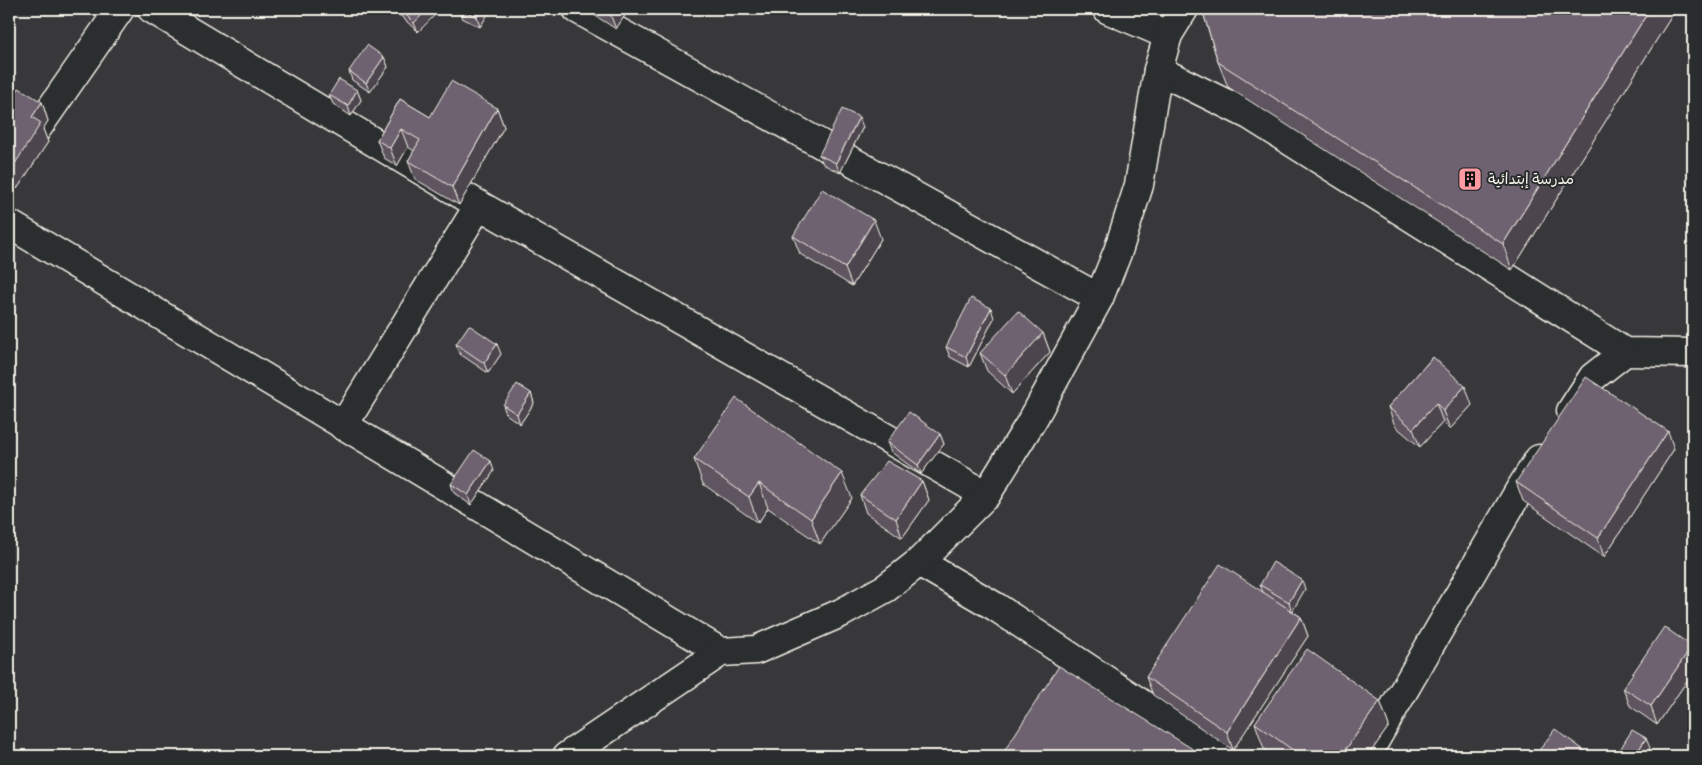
<svg xmlns="http://www.w3.org/2000/svg" width="1702" height="765" viewBox="0 0 1702 765" font-family="'Gochi Hand','Playpen Sans Arabic',sans-serif">
	<style>
		.lines { fill: none; stroke-linecap: round; stroke-linejoin: round }
		.street-casing { stroke: #f4f1e8; stroke-width: 31 }
		.street { stroke: #2a2d2e; stroke-width: 28 }
		.wall { fill: #5f5460; stroke: #f4f1e8 }
		.shaded-wall { fill: #4d454e; stroke: #f4f1e8 }
		.building { fill: #6e6270; stroke: #f4f1e8 }
		.labels { text-anchor: middle; stroke-width: 4; stroke-linejoin: round; paint-order: stroke }
		.poi-label { font-size: 15px; fill: #f4f1e8; stroke: #2a2d2e; text-anchor: start }
	</style>
	<rect width="100%" height="100%" fill="#38383b"/>
	<filter id="ink" filterUnits="userSpaceOnUse"><feTurbulence type="fractalNoise" baseFrequency=".02" numOctaves="2"/><feDisplacementMap in="SourceGraphic" scale="10" xChannelSelector="R" yChannelSelector="G"/><feConvolveMatrix kernelMatrix="1 2 1 2 8 2 1 2 1" color-interpolation-filters="sRGB"/></filter>
	<g filter="url(#ink)">
		<g class="lines">
			<!-- street casing -->
			<g class="street-casing">
				<g id="street">
					<polyline points="152,9 479,205 986,495"/>
					<polyline points="577,9 1099,298"/>
					<polyline points="1107,9 1168,35"/>
					<polyline points="1158,70 1249,115 1625,352 1693,353"/>
					<polyline points="9,169 120,9"/>
					<polyline points="9,224 721,652"/>
					<polyline points="1571,411 1593,377 1625,352"/>
					<polyline points="343,426 479,205"/>
					<polyline points="919,562 996,607 1220,756"/>
					<polyline points="567,756 721,652 756,650 841,613 886,588 919,562 986,495 1033,419 1099,298 1118,251 1139,185 1158,70 1168,35 1184,9"/>
					<polyline points="1366,756 1519,491 1539,459"/>
				</g>
			</g>
			<!-- street -->
			<use href="#street" class="street"/>
		</g>
		<!-- wall -->
		<g class="wall">
			<polygon points="393,9 432,9 435,15 418,32"/>
			<polygon points="459,9 491,9 480,27 462,18"/>
			<polygon points="592,9 629,9 616,29 594,15"/>
			<polygon points="1202,9 1676,9 1512,270 1228,87 1218,62"/>
			<polygon points="384,57 388,67 370,92 352,80 349,71"/>
			<polygon points="357,90 361,100 351,116 333,104 329,95"/>
			<polygon points="400,99 430,117 497,108 504,127 459,205 415,179 408,161 414,151 408,147 397,166 384,158 377,140"/>
			<polygon points="42,102 48,121 43,129 48,142 17,189 9,183 9,104"/>
			<polygon points="863,127 840,173 823,164 819,155"/>
			<polygon points="793,236 881,239 852,286 800,254"/>
			<polygon points="994,318 969,367 950,357 946,347"/>
			<polygon points="1043,333 1050,352 1012,394 987,371 980,353"/>
			<polygon points="456,344 501,354 488,373 460,354"/>
			<polygon points="1433,357 1472,405 1450,429 1443,422 1420,447 1395,426 1388,407"/>
			<polygon points="531,393 534,403 520,424 506,414 503,405"/>
			<polygon points="940,434 944,444 921,474 891,452 887,442"/>
			<polygon points="1674,449 1604,557 1523,501 1516,482"/>
			<polygon points="694,459 852,498 820,544 768,508 758,523 703,484"/>
			<polygon points="494,471 471,505 454,493 451,484"/>
			<polygon points="922,481 929,500 902,538 866,513 860,495"/>
			<polygon points="1260,585 1305,589 1292,611 1301,617 1308,636 1233,750 1153,695 1146,677 1263,592"/>
			<polygon points="1693,650 1693,672 1657,725 1630,706 1623,688"/>
			<polygon points="1380,701 1389,726 1368,756 1275,756 1264,749 1255,723"/>
		</g>
		<!-- shaded-wall -->
		<g class="shaded-wall">
			<polygon points="428,9 432,9 435,15 418,32 414,23"/>
			<polygon points="482,9 491,9 480,27 477,17"/>
			<polygon points="611,9 629,9 616,29 609,11"/>
			<polygon points="1650,9 1676,9 1512,270 1503,244"/>
			<polygon points="384,57 388,67 370,92 366,83"/>
			<polygon points="357,90 361,100 351,116 348,106"/>
			<polygon points="42,102 48,121 43,129 48,142 17,189 11,170 32,117"/>
			<polygon points="497,108 504,127 459,205 452,187"/>
			<polygon points="859,117 863,127 840,173 836,163"/>
			<polygon points="401,129 408,147 397,166 390,148"/>
			<polygon points="874,220 881,239 852,286 845,268"/>
			<polygon points="991,308 994,318 969,367 966,357"/>
			<polygon points="1043,333 1050,352 1012,394 1005,375"/>
			<polygon points="497,344 501,354 488,373 484,363"/>
			<polygon points="1465,386 1472,405 1450,429 1443,411"/>
			<polygon points="531,393 534,403 520,424 517,414"/>
			<polygon points="1436,403 1443,422 1420,447 1413,429"/>
			<polygon points="1668,431 1674,449 1604,557 1598,538"/>
			<polygon points="940,434 944,444 921,474 918,465"/>
			<polygon points="491,461 494,471 471,505 468,495"/>
			<polygon points="842,473 852,498 820,544 811,519"/>
			<polygon points="922,481 929,500 902,538 896,519"/>
			<polygon points="759,483 768,508 758,523 749,497"/>
			<polygon points="1302,580 1305,589 1292,612 1289,602"/>
			<polygon points="1301,617 1308,636 1233,750 1227,732"/>
			<polygon points="1692,646 1693,650 1693,672 1657,725 1651,706"/>
			<polygon points="1380,701 1389,726 1368,756 1341,756"/>
			<polygon points="1646,738 1650,748 1645,756 1635,756"/>
		</g>
		<!-- building -->
		<g class="building">
			<polygon points="400,9 428,9 414,23"/>
			<polygon points="460,9 482,9 477,17"/>
			<polygon points="1202,9 1650,9 1503,244 1218,62"/>
			<polygon points="367,45 384,57 366,83 349,71"/>
			<polygon points="339,79 357,90 348,106 329,95"/>
			<polygon points="451,81 497,108 452,187 408,161 420,140 401,129 390,148 377,140 400,99 430,117"/>
			<polygon points="19,88 42,102 32,117 41,123 11,170 9,169 9,104"/>
			<polygon points="842,109 859,117 836,163 819,155"/>
			<polygon points="822,189 874,220 845,268 793,236"/>
			<polygon points="971,298 991,308 966,357 946,347"/>
			<polygon points="1018,311 1043,333 1005,375 980,353"/>
			<polygon points="469,325 497,344 484,363 456,344"/>
			<polygon points="1433,357 1465,386 1443,411 1436,403 1413,429 1388,407"/>
			<polygon points="1586,377 1668,431 1598,538 1516,482"/>
			<polygon points="517,384 531,393 517,414 503,405"/>
			<polygon points="736,398 842,473 811,519 759,483 749,497 694,459"/>
			<polygon points="909,412 940,434 918,465 887,442"/>
			<polygon points="474,450 491,461 468,495 451,484"/>
			<polygon points="887,461 922,481 896,519 860,495"/>
			<polygon points="1273,562 1302,580 1289,602 1260,585"/>
			<polygon points="1220,564 1301,617 1227,732 1146,677"/>
			<polygon points="1664,627 1692,646 1651,706 1623,688"/>
			<polygon points="1307,649 1380,701 1341,756 1301,756 1255,723"/>
			<polygon points="1059,666 1204,756 1001,756"/>
			<polygon points="1555,729 1592,756 1535,756"/>
			<polygon points="1632,730 1646,738 1635,756 1616,756"/>
		</g>
	</g>
	<!-- icons -->
	<defs>
		<g id="building-square" transform="scale(1.25)"><rect x="-9" y="-9" width="18" height="18" rx="4" fill="#ff9aa2" stroke="#2a2d2e"/><path d="M-4-6H4V6H1V3H-1V6H-4ZM-2.5-4.3h1.7v1.8h-1.7ZM.8-4.3h1.7v1.8H.8ZM-2.5-1h1.7V.8h-1.7ZM.8-1h1.7V.8H.8Z" fill="#111"/></g>
	</defs>
	<g fill-rule="evenodd">
		<use href="#building-square" x="1470" y="179"/>
	</g>
	<g class="labels">
		<!-- poi labels -->
		<g class="poi-label">
			<text x="1488" y="184">مدرسة إبتدائية</text>
		</g>
	</g>
	<!-- margin -->
	<rect width="1702" height="765" fill="none" stroke="#2a2d2e" stroke-width="30"/>
	<rect x="15" y="15" width="1672" height="735" fill="none" stroke="#f4f1e8" stroke-width="2" filter="url(#ink)"/>
</svg>
